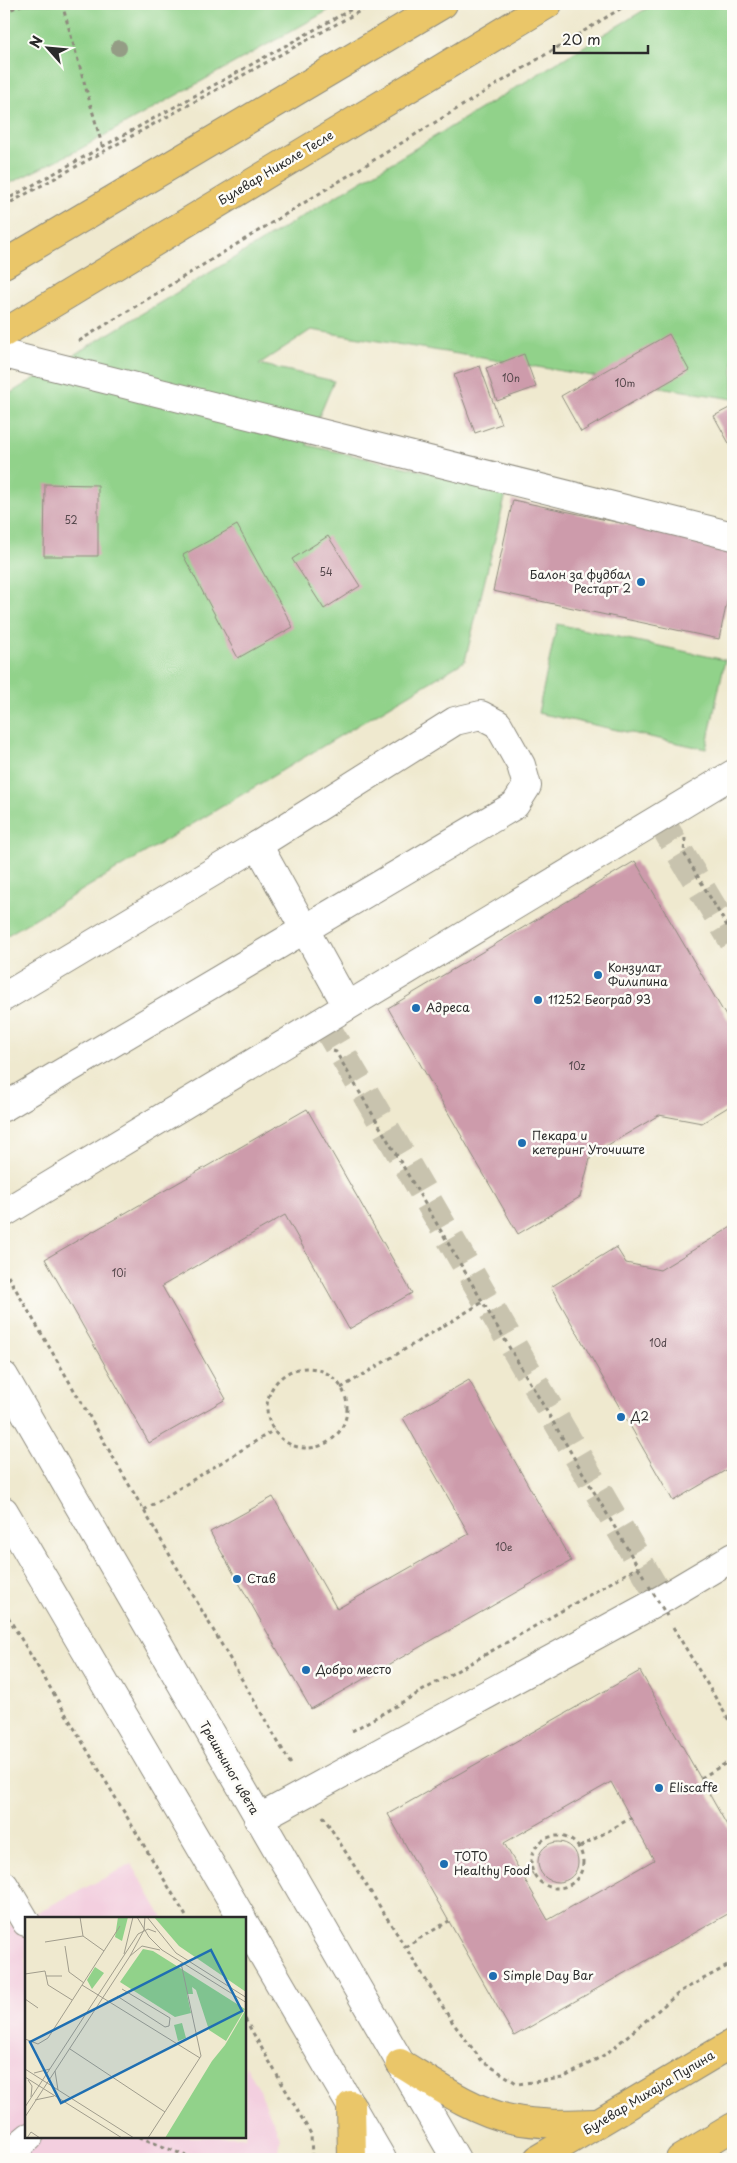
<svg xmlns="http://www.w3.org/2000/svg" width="737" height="2163" viewBox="0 0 737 2163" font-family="'Playpen Sans',sans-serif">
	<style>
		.built { fill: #f3cfdf }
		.green { fill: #91d28a; stroke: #5e7e5a }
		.building { fill: #cd9bab; fill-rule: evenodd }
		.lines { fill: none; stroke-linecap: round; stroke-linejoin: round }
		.minor-tunnel { stroke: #c8c3ae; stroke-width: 28; stroke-dasharray: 28 14; stroke-linecap: butt }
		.minor-casing { stroke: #8d8a7d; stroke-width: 30 }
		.major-casing { stroke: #8d8a7d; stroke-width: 30 }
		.path { stroke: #8d8a7d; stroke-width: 3; stroke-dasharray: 4 4; stroke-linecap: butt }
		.minor { stroke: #fff; stroke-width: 28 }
		.major { stroke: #eac669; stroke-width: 28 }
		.path-bridge { stroke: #8d8a7d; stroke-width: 3; stroke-dasharray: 4 4; stroke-linecap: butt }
		.tree { fill: #949c85 }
		.poi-dot { fill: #1f6fb2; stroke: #fdfcf7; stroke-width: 2 }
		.labels { text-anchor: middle; stroke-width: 5; stroke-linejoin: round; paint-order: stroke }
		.number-label { font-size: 10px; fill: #54474b }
		.street-label { font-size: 12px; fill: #2b2b2b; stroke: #fdfcf7 }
		.poi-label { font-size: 12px; fill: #2b2b2b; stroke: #fdfcf7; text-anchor: start }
		.inset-road { fill: none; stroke: #a19d8d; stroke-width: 1 }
		.view { fill: #1f6fb2; fill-opacity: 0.15; stroke: #1f6fb2; stroke-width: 2.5 }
		.inset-edge { fill: none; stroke: #2b2b2b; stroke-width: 2.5 }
	</style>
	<rect width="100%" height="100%" fill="#fdfcf7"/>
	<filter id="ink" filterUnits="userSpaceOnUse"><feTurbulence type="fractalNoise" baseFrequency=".02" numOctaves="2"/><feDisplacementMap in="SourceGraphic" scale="10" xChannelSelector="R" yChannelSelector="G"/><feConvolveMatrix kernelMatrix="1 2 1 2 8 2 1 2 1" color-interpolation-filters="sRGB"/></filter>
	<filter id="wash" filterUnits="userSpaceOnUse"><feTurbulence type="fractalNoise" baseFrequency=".0096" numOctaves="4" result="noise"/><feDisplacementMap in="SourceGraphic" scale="20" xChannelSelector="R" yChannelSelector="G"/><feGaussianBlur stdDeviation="1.12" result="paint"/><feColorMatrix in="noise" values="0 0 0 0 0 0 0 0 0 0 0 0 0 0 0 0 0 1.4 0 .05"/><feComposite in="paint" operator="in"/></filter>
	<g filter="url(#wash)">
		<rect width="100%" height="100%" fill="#efe9cf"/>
		<!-- built -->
		<polygon class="built" points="132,1864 163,1918 26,1918 26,2137 245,2137 245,2064 259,2089 280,2137 277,2159 4,2159 4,1929"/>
		<!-- green -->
		<g class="green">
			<polygon points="4,4 340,4 80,149 4,186"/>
			<polygon points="654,4 733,4 733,399 311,330 259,364 334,381 307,445 507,490 465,661 4,937 4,397"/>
			<polygon points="557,624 725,660 706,749 538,713"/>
		</g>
		<g id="blocks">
			<!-- building -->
			<g class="building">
				<polygon points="669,334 689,370 581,432 561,396"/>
				<polygon points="524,354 536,387 497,401 486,368"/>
				<polygon points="480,366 501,424 475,433 454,375"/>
				<polygon points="733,406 733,446 731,447 714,416"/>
				<polygon points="45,484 98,485 98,556 44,556"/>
				<polygon points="513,500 733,547 733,574 719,639 493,591"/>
				<polygon points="237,525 293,627 238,658 183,555"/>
				<polygon points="328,536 360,586 324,609 292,559"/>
				<polygon points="635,861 733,1028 733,1104 702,1123 659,1115 591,1155 580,1197 518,1234 388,1008"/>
				<polygon points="307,1109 412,1293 349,1329 285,1215 162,1286 226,1399 149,1443 45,1259"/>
				<polygon points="733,1226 733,1466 673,1501 551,1287 616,1247 626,1263 660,1270"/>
				<polygon points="469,1380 571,1561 311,1709 210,1532 273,1497 337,1609 469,1534 403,1418"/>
				<path d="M640,1671L733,1836V1911L514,2036L388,1814ZM611,1782L654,1860L548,1920L504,1843Z"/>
				<circle cx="558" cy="1862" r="20"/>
			</g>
		</g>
	</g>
	<g filter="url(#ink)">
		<use href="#blocks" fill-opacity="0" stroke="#8d8a7d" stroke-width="1"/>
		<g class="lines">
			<!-- minor-tunnel -->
			<g class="minor-tunnel">
				<polyline points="659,818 733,941"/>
				<polyline points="323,1021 661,1599"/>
			</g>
			<!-- minor casing -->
			<g class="minor-casing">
				<g id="minor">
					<polyline points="4,354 733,536"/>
					<polyline points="258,845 347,1006"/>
					<polyline points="4,997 258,845 455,721 481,715 498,724 521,765 527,786 515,805 4,1107"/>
					<polyline points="4,1213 733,774"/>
					<polyline points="4,1376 456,2159"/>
					<polyline points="4,1511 242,1918"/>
					<polyline points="258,1819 664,1598 733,1557"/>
					<polyline points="4,1885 26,1922"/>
					<polyline points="245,1924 382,2159"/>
					<polyline points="4,2158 29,2137"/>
				</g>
			</g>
			<!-- major casing -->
			<g class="major-casing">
				<g id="major">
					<polyline points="4,264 443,4"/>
					<polyline points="4,333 548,4"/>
					<path d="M400,2063C433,2083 474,2112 511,2119C539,2125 568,2124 596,2123"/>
					<polyline points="351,2105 352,2159"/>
					<polyline points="538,2159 733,2043"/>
					<polyline points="680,2159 733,2127"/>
				</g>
			</g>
			<!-- path -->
			<g class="path">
				<polyline points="62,4 104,152"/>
				<polyline points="4,12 24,4"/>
				<polyline points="4,201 361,4"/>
				<polyline points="4,206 373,4"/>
				<polyline points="79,341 628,4"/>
				<polyline points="685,838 684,853 733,936"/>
				<polyline points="333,1051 336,1052 644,1577"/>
				<polyline points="4,1269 292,1766"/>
				<polyline points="4,1289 13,1284"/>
				<circle cx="307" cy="1408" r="40"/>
				<polyline points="341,1388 483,1302"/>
				<polyline points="144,1510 274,1430"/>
				<polyline points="4,1610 187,1918"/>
				<polyline points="673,1627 733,1727"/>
				<polyline points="352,1731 638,1567"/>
				<polyline points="701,1778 733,1759"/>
				<polyline points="323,1816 453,2023 482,2061 518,2084 563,2078 606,2054 681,1991 733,1963"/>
				<circle cx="557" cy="1862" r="26"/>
				<polyline points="580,1847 631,1818"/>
				<polyline points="525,1878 533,1873"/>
				<polyline points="405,1947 449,1921"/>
				<polyline points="245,2019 311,2134 312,2159"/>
				<polyline points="139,2137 194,2159"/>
			</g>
			<!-- minor -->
			<use href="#minor" class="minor"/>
			<!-- major -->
			<use href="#major" class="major"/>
			<!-- path-bridge -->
			<polyline class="path-bridge" points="649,1586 667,1616"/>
		</g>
		<!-- trees -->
		<circle class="tree" cx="119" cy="48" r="8"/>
	</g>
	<!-- markers -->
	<g class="poi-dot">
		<circle cx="641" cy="582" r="5"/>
		<circle cx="598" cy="975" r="5"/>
		<circle cx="538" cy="1000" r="5"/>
		<circle cx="416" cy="1008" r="5"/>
		<circle cx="522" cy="1143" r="5"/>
		<circle cx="621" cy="1417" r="5"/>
		<circle cx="237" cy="1579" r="5"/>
		<circle cx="306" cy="1670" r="5"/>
		<circle cx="659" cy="1788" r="5"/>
		<circle cx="444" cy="1864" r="5"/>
		<circle cx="493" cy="1976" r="5"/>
	</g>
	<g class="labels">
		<!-- number labels -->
		<g class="number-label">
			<text x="511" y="382">10n</text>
			<text x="625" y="387">10m</text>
			<text x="71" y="524">52</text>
			<text x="326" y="576">54</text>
			<text x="577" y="1070">10z</text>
			<text x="119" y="1277">10i</text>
			<text x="658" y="1347">10d</text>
			<text x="504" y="1551">10e</text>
		</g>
		<!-- street labels -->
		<g class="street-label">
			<text transform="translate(276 168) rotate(-31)" y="4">Булевар Николе Тесле</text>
			<text transform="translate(229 1768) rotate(60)" y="4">Трешњиног цвета</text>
			<text transform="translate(649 2093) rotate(-31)" y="4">Булевар Михајла Пупина</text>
		</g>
		<!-- poi labels -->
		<g class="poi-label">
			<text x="631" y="579" text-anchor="end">Балон за фудбал<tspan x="631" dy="14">Рестарт 2</tspan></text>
			<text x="608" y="972">Конзулат<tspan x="608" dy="14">Филипина</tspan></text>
			<text x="548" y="1004">11252 Београд 93</text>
			<text x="426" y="1012">Адреса</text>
			<text x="532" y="1140">Пекара и<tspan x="532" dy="14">кетеринг Уточиште</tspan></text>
			<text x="631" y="1421">Д2</text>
			<text x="247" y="1583">Став</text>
			<text x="316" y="1674">Добро место</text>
			<text x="669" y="1792">Eliscaffe</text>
			<text x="454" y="1861">TOTO<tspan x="454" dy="14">Healthy Food</tspan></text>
			<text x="503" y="1980">Simple Day Bar</text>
		</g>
	</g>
	<!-- overview -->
	<g transform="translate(25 1917)">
		<rect width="221" height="221" fill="#efe9cf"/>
		<path d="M93,0H103L97,24L90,20ZM129,0H221V75L154,29ZM118,32L128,34L220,92L201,124L184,113L171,73L167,70L168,77H162L166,96L150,100L95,65ZM70,50L79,56L67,72L62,63ZM221,92V221H140L187,144L200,128ZM157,106L161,121L153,124L149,108Z" fill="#91d28a"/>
		<path class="inset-road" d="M55,0L58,19L79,34M112,0L124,20L137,33L222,86M122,0L151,36L222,81M20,25L58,19M40,29L44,55L59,66M99,37L108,0M105,39L117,29L135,33M0,57L20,54L23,68L47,83M21,59H37M57,68L175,141M92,79L140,110L144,109L145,101L97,72M0,82L13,91M0,122L13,127L23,121L95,9M45,132L140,195M0,152L109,221M30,154L33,173M9,156L25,152M0,160L97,221M3,163L7,169L6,180M10,183L29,179M0,190L113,17L123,12L131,15M0,200L105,39L119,13L120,0M2,221L6,215L15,221M123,221L176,139L156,46"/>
		<path class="view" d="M186,33L217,94L36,186L5,125Z"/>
		<rect width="221" height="221" class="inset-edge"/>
	</g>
	<!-- margin -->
	<rect width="737" height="2163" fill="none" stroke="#fdfcf7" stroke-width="20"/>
	<!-- north arrow -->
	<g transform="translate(48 48) rotate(297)" stroke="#fdfcf7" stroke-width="4" paint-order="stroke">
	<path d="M0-4L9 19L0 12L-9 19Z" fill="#2b2b2b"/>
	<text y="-8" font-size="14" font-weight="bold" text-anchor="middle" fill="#2b2b2b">N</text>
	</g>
	<!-- scale -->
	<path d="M554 45v8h94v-8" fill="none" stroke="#2b2b2b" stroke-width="2.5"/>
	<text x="562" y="45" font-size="15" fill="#2b2b2b" stroke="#fdfcf7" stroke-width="4" paint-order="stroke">20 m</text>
</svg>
